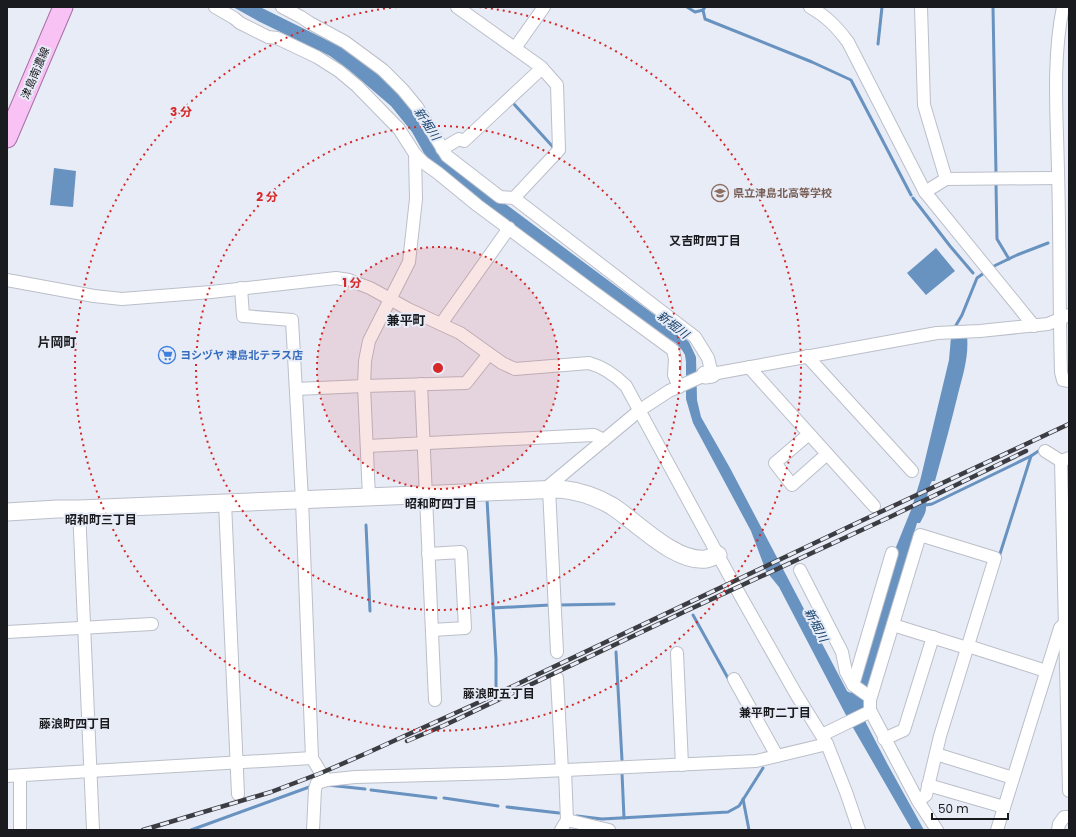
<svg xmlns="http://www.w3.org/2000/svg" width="1076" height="837" viewBox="0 0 1076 837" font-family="Poppins,'Noto Sans JP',sans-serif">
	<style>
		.water { fill: #6892bf }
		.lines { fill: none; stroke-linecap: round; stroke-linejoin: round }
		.stream { stroke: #6892bf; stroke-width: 3 }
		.street-casing { stroke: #bbbfc9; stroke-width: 14 }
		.secondary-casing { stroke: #bbbfc9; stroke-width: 19 }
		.primary-casing { stroke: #a76ea4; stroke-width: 21 }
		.street { stroke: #fff; stroke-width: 12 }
		.secondary { stroke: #fff; stroke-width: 17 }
		.primary { stroke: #f8c2f4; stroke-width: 19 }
		.rail-casing { stroke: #3c3d42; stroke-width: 4.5 }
		.rail { stroke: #e8ecf7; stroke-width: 3; stroke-dasharray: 9; stroke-linecap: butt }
		.ring { fill: none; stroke: #d62828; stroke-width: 2; stroke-dasharray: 2 4 }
		.labels { text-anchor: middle; stroke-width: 4; stroke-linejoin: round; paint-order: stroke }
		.street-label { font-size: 11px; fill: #1a1b1f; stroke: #e8ecf7 }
		.education-label { font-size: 11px; font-weight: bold; fill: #785e54; stroke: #e8ecf7; text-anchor: start }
		.shop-label { font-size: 11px; font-weight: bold; fill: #366cbe; stroke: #e8ecf7; text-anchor: start }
		.water-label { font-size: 12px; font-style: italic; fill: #123f6a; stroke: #e8ecf7 }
		.neighbourhood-label { font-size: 12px; font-weight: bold; fill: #1a1b1f; stroke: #e8ecf7 }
		.quarter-label { font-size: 13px; font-weight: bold; fill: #1a1b1f; stroke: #e8ecf7 }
		.centre { fill: #d62828; stroke: #e8ecf7; stroke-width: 2 }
		.ring-label { font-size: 12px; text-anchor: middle; font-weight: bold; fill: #d62828; stroke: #e8ecf7; stroke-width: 4; stroke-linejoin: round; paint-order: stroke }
	</style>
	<rect width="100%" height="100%" fill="#e8ecf7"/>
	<!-- water -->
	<g class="water">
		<path d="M233,7H260L345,49L373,70L396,92L414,113L434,147L445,159L683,336L689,342L696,357L697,400L701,417L730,468L847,691C850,693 852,693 855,691L894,552L911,510L920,481L949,360L951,337L967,336C969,356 963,375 958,394C951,423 943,452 935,481H932C927,490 927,499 926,508C926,513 922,519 920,523H917L865,695L863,711L866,723L888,765L924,830H912L848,719L779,587L766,571L751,531L693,423L686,399V362L685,355L682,350L676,343L661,334L535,243L432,162L425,155L412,132L391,106L349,70L330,56L260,22Z"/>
		<polygon points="54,168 76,171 73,207 50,205"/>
		<polygon points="936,248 955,271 926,295 907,273"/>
	</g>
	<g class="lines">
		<!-- stream -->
		<g class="stream">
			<polyline points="687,7 695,12 703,10"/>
			<polyline points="705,7 703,10 705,19 812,62 851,80 911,195"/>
			<polyline points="993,7 996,174"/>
			<polyline points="878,44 882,7"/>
			<polyline points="513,103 553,147"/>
			<polyline points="996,184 997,239 1009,259"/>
			<polyline points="913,198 950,246 973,273"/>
			<polyline points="992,267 1017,255 1048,243"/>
			<polyline points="955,329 955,327 962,315 977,278 984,273"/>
			<polyline points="487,499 496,659 496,691"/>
			<polyline points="926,505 932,504 1031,456 1043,448"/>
			<polyline points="366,525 370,611"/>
			<polyline points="999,557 1031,456"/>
			<polyline points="559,605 614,604"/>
			<polyline points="493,608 550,605"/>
			<polyline points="693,615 729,680"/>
			<polyline points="616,652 622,760"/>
			<polyline points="622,773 624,818"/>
			<polyline points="327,785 365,789"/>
			<polyline points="371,790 436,798"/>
			<polyline points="444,798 498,806"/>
			<polyline points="743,799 749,830"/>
			<polyline points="507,807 559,813"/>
			<polyline points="577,816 602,819 728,812 739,806 763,768"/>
			<polyline points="191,830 312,786"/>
		</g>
		<!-- street casing -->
		<g class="street-casing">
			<g id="street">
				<polyline points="215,7 234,18 240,23 268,37 277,38 317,57 339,71 357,86 399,129 415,154 416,199 409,262 369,341 365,361 364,386 369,497"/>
				<polyline points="282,7 301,17 310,23 345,42 383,70 403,90 417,107 447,156 500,197 514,198"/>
				<polyline points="457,7 541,67 557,85 559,150 514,198 695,337 708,358 712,374 937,333 980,331 1048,324 1069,315"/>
				<path d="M810,7C827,17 836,26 848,42L925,192L1034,326"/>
				<polyline points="921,7 924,105 946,179"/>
				<path d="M1063,7C1052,60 1057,117 1058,171C1060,238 1059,305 1061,372L1063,380L1069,381"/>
				<polyline points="515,48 544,7"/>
				<polyline points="442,149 459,139 464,141 542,68"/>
				<polyline points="415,154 424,163 438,173 477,205 591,290 673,350 675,359 674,375 679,387"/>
				<polyline points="925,192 946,179 1058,178"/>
				<path d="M7,280L94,296L122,299L211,292L336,278L349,280L370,288L408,309L460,333L502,363L515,369L589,363C604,367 615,375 626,386L736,588L796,694L827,744L846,792L859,830"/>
				<polyline points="241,288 243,316 292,320 302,500 312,758 321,773 327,780"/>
				<polyline points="441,324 509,228"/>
				<polyline points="807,356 912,471"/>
				<polyline points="749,367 874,506"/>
				<polyline points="421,384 435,700"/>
				<polyline points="296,389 364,386 466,383 489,354"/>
				<polyline points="809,434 775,463 792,485 827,454"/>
				<polyline points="367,446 594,435 604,440"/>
				<polyline points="1045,451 1061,461"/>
				<polyline points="1069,458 1061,461 1069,791"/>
				<polyline points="545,489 640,410 669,391 705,375"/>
				<polyline points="549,489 557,652"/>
				<polyline points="225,503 238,794"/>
				<polyline points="79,509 93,830"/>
				<polyline points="428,554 461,552 465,628 432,630"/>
				<polyline points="800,570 842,652 846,672 853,685 870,697"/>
				<polyline points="893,625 967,648"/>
				<polyline points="7,632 152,624"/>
				<polyline points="968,646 1046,671"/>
				<polyline points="677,653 682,765"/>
				<polyline points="557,678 562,771"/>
				<polyline points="734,679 777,756"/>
				<polyline points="853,685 892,553"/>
				<polyline points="822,735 867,713 870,710"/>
				<polyline points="884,739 904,730 933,637"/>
				<polyline points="936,754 1013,778"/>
				<polyline points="7,776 312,758"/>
				<polyline points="20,776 20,830"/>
				<polyline points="928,785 1004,807"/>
				<polyline points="918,801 926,795 940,736 995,558 920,535 870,700 870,710 918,801 937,830"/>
				<polyline points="567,820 609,830"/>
				<polyline points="313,830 315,789 317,783 327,780 355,777 502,773 756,761 827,744"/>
				<polyline points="561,830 567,820 565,770"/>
				<polyline points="997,830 1060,628 1064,624"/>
				<polyline points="1058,830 1059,824 1064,817 1069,817"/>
			</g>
		</g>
		<!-- secondary casing -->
		<g class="secondary-casing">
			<g id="secondary">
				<polyline points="705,375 712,374"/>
				<path d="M7,512L57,509H79L560,489C579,491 595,496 612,506C637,522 675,563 706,559C710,558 714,556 718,555"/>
			</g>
		</g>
		<!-- primary casing -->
		<g class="primary-casing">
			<polyline id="primary" points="7,138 63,7"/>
		</g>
		<!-- street -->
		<use href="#street" class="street"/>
		<!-- secondary -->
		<use href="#secondary" class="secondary"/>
		<!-- primary -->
		<use href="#primary" class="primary"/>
		<!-- rail casing -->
		<g class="rail-casing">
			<g id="rail">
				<polyline points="407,741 445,725 686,611 892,516 1026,451"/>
				<polyline points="143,830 271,792 321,773 367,753 473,705 861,521 1069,424"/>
			</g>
		</g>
		<!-- rail -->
		<use href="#rail" class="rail"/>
	</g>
	<!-- distance rings -->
	<circle cx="438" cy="368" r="121" fill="#d62828" fill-opacity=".12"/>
	<g class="ring">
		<circle cx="438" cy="368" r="121"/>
		<circle cx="438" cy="368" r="242"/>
		<path d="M479 7A363 363 0 1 1 397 7"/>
	</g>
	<!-- icons -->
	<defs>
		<g id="school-ring" transform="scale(0.9)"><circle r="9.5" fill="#e8ecf7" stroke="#8d6e63" stroke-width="1.5"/><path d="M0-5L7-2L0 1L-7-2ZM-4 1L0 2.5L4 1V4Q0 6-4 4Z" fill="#8d6e63"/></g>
		<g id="supermarket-ring" transform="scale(0.9)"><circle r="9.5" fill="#e8ecf7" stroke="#3f7fe0" stroke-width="1.5"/><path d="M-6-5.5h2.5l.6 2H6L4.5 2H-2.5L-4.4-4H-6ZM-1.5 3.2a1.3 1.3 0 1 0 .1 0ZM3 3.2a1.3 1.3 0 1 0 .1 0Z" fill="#3f7fe0"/></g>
	</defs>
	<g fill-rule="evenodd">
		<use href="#school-ring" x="720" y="193"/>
		<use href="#supermarket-ring" x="167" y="355"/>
	</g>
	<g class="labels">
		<!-- street labels -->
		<g class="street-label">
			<text transform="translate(35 73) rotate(-67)" y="4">津島南濃線</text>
		</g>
		<!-- education labels -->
		<g class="education-label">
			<text x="733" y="197">県立津島北高等学校</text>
		</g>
		<!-- shop labels -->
		<g class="shop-label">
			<text x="180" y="359">ヨシヅヤ 津島北テラス店</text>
		</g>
		<!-- water labels -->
		<g class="water-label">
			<text transform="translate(427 124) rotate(57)" y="4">新堀川</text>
			<text transform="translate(673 325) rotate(38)" y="4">新堀川</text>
			<text transform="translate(816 625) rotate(62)" y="4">新堀川</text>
		</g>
		<!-- neighbourhood labels -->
		<g class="neighbourhood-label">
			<text x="705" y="245">又吉町四丁目</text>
			<text x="441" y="508">昭和町四丁目</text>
			<text x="101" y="524">昭和町三丁目</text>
			<text x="499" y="698">藤浪町五丁目</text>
			<text x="775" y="717">兼平町二丁目</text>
			<text x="75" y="728">藤浪町四丁目</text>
		</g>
		<!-- quarter labels -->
		<g class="quarter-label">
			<text x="406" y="325">兼平町</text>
			<text x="57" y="347">片岡町</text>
		</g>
	</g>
	<circle cx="438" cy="368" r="6" class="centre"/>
	<g class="ring-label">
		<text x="181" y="116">3 分</text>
		<text x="267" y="201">2 分</text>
		<text x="352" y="287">1 分</text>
	</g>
	<!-- border -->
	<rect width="1076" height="837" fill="none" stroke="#1a1b1f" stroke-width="16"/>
	<!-- scale -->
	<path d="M932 813v6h76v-6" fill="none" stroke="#1a1b1f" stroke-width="2"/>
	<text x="938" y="813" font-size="12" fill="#1a1b1f" stroke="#e8ecf7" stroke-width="3" paint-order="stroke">50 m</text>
</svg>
